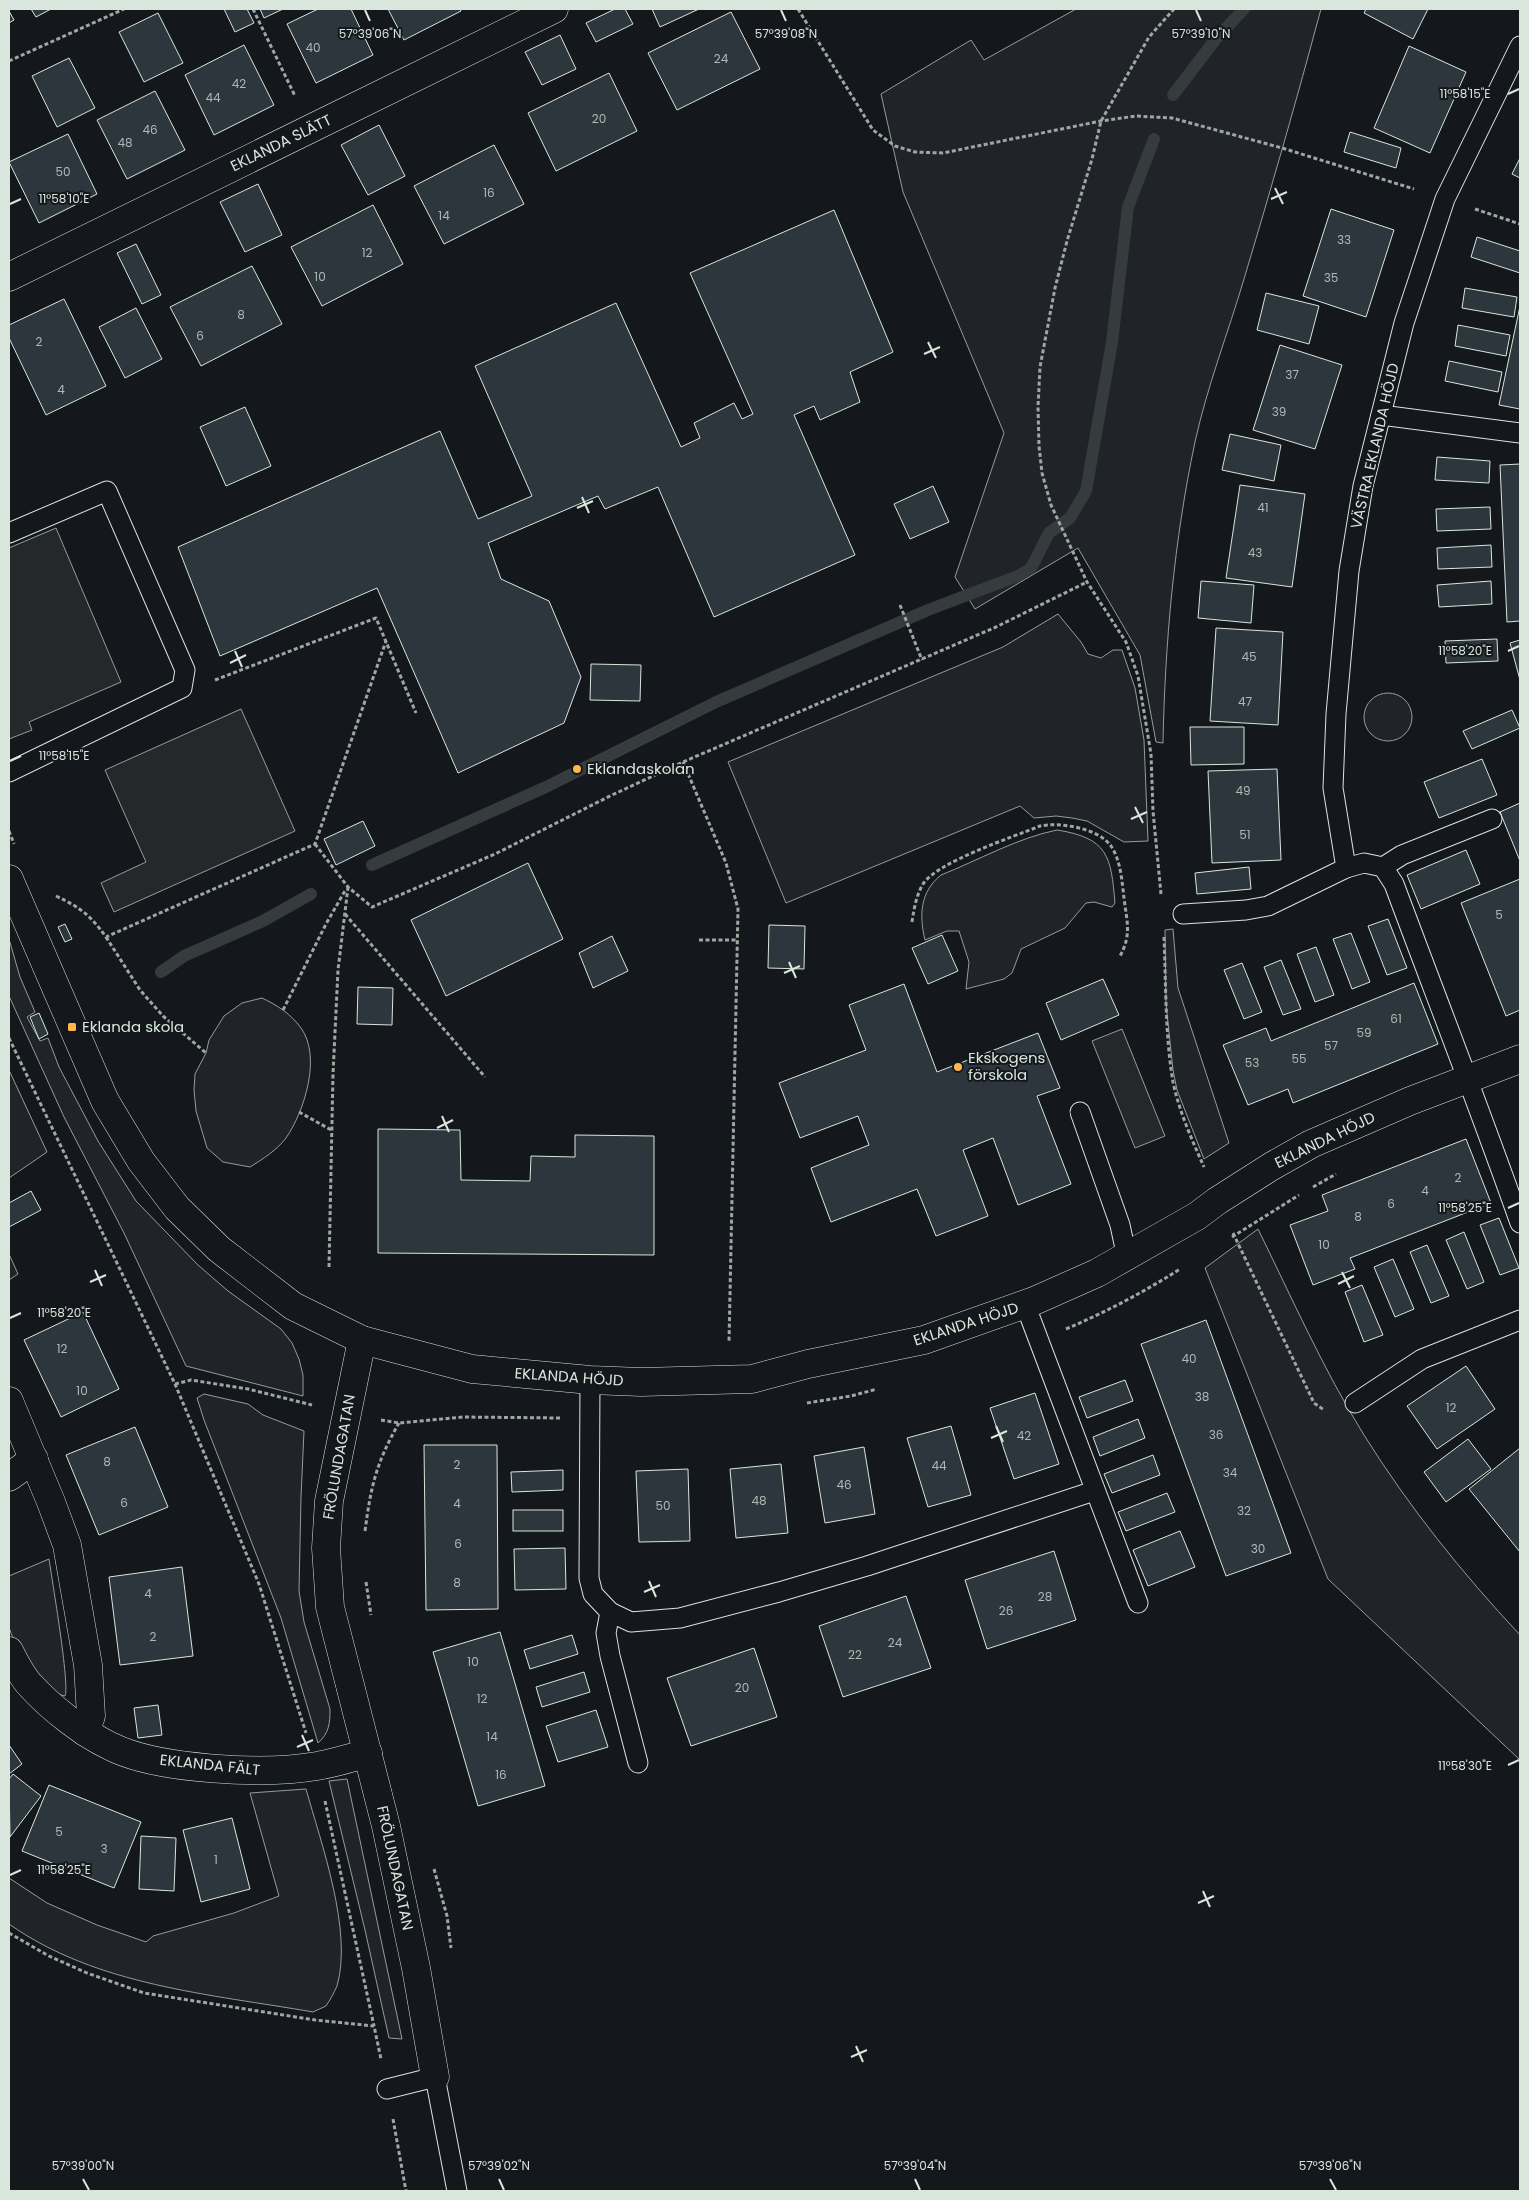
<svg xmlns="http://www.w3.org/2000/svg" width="1529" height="2200" viewBox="0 0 1529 2200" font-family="Poppins,sans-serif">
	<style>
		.green { fill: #202428; stroke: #939e99 }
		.parking { fill: #24282b; stroke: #939e99 }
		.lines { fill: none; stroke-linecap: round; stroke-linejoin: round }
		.stream { stroke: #363b3e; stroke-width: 12 }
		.building { fill: #2c363c; stroke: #d8e6dc }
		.lane-casing { stroke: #d8e6dc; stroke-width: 21 }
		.street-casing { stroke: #d8e6dc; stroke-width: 29 }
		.path { stroke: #9da8a2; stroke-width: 3; stroke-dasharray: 4 2.5; stroke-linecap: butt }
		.lane { stroke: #14181c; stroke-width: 19 }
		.street { stroke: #14181c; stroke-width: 28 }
		.ticks { fill: none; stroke: #d8e6dc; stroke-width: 2 }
		.poi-dot { fill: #ffb74d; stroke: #14181c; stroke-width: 2 }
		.labels { text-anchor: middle; stroke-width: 4; stroke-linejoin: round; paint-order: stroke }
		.number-label { font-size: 12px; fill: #adbab4 }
		.street-label { font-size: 15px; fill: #d8e6dc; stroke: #14181c }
		.poi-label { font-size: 15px; fill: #d8e6dc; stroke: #14181c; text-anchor: start }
		.ticks-label { font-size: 12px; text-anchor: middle; fill: #d8e6dc; stroke: #14181c; stroke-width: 4; stroke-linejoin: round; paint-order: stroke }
	</style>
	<rect width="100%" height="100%" fill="#14181c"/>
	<!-- green -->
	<g class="green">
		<path d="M1076,9H1321C1297,99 1271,189 1244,279C1228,333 1207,387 1195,442C1174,541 1165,643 1163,743L1156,742L1140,655L1078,548L975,609L955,577L1004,433L903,192L881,94L971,40L984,60Z"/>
		<polygon points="1058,614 1081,642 1088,654 1101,658 1113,650 1122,650 1135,688 1144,740 1148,841 1124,842 1087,821 1072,818 1056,816 1034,818 1020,806 786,903 728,762 1003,647"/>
		<circle cx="1388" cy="717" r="24"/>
		<path d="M1057,830C1108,838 1111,856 1115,903L1112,907L1094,902L1086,903L1065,928L1021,949L1012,973L1004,979L966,989L969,962L959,931H947L925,940C919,915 920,892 941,875C979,860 1017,838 1057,830Z"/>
		<polygon points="1173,929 1178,988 1229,1143 1204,1159 1177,1090 1173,1070 1166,1004 1165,930"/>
		<polygon points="9,939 20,977 35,1012 27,1017 40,1041 48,1038 59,1067 98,1141 136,1201 198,1265 228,1291 281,1329 292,1343 299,1359 303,1375 303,1396 186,1366 124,1233 64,1117 9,996"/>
		<path d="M262,998C277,1005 291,1014 301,1028C322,1057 304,1112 286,1138C277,1150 263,1159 250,1167L223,1162L207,1148L196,1111L194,1090L195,1074L206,1053L209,1040L224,1016L242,1003Z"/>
		<polygon points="9,1070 47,1152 9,1178"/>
		<path d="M1258,1229C1292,1298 1323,1369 1364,1435C1409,1507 1462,1573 1520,1635V1760L1328,1579L1205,1268Z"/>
		<polygon points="9,1254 18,1274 9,1280"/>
		<path d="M204,1394L248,1404L263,1415L304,1431L301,1497L299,1591L304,1622L330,1709C330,1724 329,1733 318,1743L281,1618L204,1420L197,1398Z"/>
		<path d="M49,1559C52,1580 70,1685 65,1696C47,1694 11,1643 9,1626C7,1610 9,1592 9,1576Z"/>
		<polygon points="347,1779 402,2039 389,2038 365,1930 329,1781"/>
		<path d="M306,1789C321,1843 353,1931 337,1986C334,1993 330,2000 326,2006L313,2012C210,1994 97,1986 9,1924V1878L47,1903L97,1925L146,1942L153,1936L234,1913L279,1896L250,1793Z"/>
	</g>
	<!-- parking -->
	<g class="parking">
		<polygon points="56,528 121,682 29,722 32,730 9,739 9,548"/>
		<polygon points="241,709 295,831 114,912 101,883 146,862 105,770"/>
		<polygon points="1122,1029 1165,1136 1135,1148 1092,1041"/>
	</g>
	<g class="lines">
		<!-- stream -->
		<g class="stream">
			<polyline points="1173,95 1215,40 1244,9"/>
			<polyline points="372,865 546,787 716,702 928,610 1020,575 1031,568 1049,533 1070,518 1086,491 1112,342 1128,207 1154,139"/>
			<polyline points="161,972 184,956 263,921 311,894"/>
		</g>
	</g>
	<!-- building -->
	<g class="building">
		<polygon points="31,9 51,9 36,17"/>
		<polygon points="224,9 247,9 254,23 235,32"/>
		<polygon points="260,9 283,9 264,18"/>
		<polygon points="318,9 351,9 373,55 316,83 287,24"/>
		<polygon points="388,9 460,9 461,11 404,40"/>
		<polygon points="615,9 625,9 633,24 596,42 586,23"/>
		<polygon points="652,9 699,9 660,27"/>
		<polygon points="1366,9 1428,9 1413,39 1364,13"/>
		<polygon points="9,11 14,20 9,23"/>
		<polygon points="731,12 760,69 677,110 648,53"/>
		<polygon points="158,13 183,63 144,82 119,32"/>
		<polygon points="560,35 576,69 542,85 525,52"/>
		<polygon points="244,45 274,105 214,135 185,75"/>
		<polygon points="1409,46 1466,72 1430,153 1374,128"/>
		<polygon points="69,58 95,108 57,127 32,76"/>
		<polygon points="609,73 637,131 556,171 528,113"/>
		<polygon points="155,91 185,150 127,179 97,120"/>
		<polygon points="379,125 405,176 368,195 341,145"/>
		<polygon points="1350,132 1401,148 1396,168 1344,152"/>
		<polygon points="68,134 97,194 39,223 9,162"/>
		<polygon points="494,145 524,204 444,244 414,186"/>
		<polygon points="1520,158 1520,178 1512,174"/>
		<polygon points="258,184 282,235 245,252 220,202"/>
		<polygon points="373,205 403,264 322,306 291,247"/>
		<polygon points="1331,209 1394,230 1366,317 1303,296"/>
		<polygon points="834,210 893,352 850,372 860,402 820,420 814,406 794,415 855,555 714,617 658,487 605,509 598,496 488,543 501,579 549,601 581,677 564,723 458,773 377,588 220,656 178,547 440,431 478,519 532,496 475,366 616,303 681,447 700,438 694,423 734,403 742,419 753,414 690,273"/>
		<polygon points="1477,237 1520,251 1520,273 1471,257"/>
		<polygon points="136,244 161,295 142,304 117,253"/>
		<polygon points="252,266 282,324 201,366 170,307"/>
		<polygon points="1465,288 1517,297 1514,317 1462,308"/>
		<polygon points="1266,293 1319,306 1309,344 1257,330"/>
		<polygon points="64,299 106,386 46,415 9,338 9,325"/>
		<polygon points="1520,306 1520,409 1499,405"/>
		<polygon points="136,308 162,359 125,378 99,327"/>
		<polygon points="1458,325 1510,335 1506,356 1455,346"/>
		<polygon points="1280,345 1342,365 1315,449 1253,430"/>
		<polygon points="1449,361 1502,372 1498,392 1445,381"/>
		<polygon points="245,407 271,466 226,486 200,427"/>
		<polygon points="1230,434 1281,445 1274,481 1222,470"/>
		<polygon points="1437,457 1490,461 1489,483 1435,480"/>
		<polygon points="1520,464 1520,621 1507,622 1500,465"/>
		<polygon points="1240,485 1305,494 1292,587 1226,578"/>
		<polygon points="933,486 949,522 910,539 894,504"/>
		<polygon points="1490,507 1491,529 1437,531 1436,509"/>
		<polygon points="1491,545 1492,567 1438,569 1437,548"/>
		<polygon points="1201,581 1254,585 1251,623 1198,618"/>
		<polygon points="1491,581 1492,604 1439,607 1437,585"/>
		<polygon points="1216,628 1283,632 1278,725 1210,721"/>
		<polygon points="1497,639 1498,661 1446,663 1445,641"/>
		<polygon points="1520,640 1520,680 1510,643"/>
		<polygon points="591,664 641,665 640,701 590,700"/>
		<polygon points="1512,710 1520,728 1472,749 1463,731"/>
		<polygon points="1190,727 1244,727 1244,764 1191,765"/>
		<polygon points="1482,759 1497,795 1439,818 1424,782"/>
		<polygon points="1277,769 1281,860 1212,863 1208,771"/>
		<polygon points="1520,803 1520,861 1500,812"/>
		<polygon points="363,821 375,846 336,865 324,839"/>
		<polygon points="1466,850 1480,884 1421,909 1407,875"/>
		<polygon points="528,863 563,939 446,996 411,920"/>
		<polygon points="1249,867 1251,889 1197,894 1195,873"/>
		<polygon points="1520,879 1520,1010 1506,1016 1461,903"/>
		<polygon points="1388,919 1407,968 1387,975 1368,926"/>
		<polygon points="65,924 72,939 65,942 58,927"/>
		<polygon points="769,925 805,926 804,969 768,968"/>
		<polygon points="1351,933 1370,982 1352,989 1333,939"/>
		<polygon points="942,935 958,971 928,984 912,948"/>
		<polygon points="612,936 628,971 593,988 579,953"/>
		<polygon points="1316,947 1334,995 1315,1002 1297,954"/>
		<polygon points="1281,960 1301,1009 1283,1015 1264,967"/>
		<polygon points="1242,963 1262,1012 1244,1019 1224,970"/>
		<polygon points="1103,979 1119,1015 1061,1040 1046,1003"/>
		<polygon points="1414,983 1438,1044 1293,1103 1288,1089 1248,1105 1223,1045 1266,1028 1271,1041"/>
		<polygon points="904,984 937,1072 1038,1033 1060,1088 1037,1096 1071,1184 1018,1205 993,1138 963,1150 988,1216 936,1236 917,1189 831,1222 811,1168 869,1145 858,1116 800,1138 779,1083 866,1050 849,1005"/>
		<polygon points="358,987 393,988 392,1025 357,1024"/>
		<polygon points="39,1013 48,1034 39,1039 30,1017"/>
		<polygon points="378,1129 460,1130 461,1180 530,1181 531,1156 575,1157 575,1135 654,1136 654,1255 378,1253"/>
		<polygon points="1466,1139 1491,1203 1350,1258 1355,1269 1313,1285 1290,1225 1328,1211 1322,1195"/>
		<polygon points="31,1191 41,1210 9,1227 9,1203"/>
		<polygon points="1499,1218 1519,1268 1500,1275 1480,1225"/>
		<polygon points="1464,1232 1484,1282 1467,1289 1446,1240"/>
		<polygon points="1427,1245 1449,1296 1431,1303 1410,1252"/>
		<polygon points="1393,1259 1414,1309 1395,1317 1374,1267"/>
		<polygon points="1362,1285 1383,1335 1364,1342 1345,1292"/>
		<polygon points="83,1312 119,1389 61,1417 24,1340"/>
		<polygon points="1206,1320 1291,1553 1226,1576 1141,1344"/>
		<polygon points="1466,1366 1495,1409 1437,1449 1407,1406"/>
		<polygon points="1125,1380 1133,1401 1087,1418 1079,1397"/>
		<polygon points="1035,1393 1059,1464 1014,1479 990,1408"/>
		<polygon points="1138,1419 1145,1438 1100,1456 1093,1437"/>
		<polygon points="951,1426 971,1495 928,1507 907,1438"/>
		<polygon points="135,1427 168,1507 99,1535 66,1455"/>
		<polygon points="1468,1439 1491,1469 1446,1502 1424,1472"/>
		<polygon points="424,1445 497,1445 498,1609 426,1610"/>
		<polygon points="864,1447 875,1514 825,1523 814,1456"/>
		<polygon points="1520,1448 1520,1552 1469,1489"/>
		<polygon points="1153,1455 1160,1475 1112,1493 1104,1474"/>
		<polygon points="781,1464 788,1533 736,1538 730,1469"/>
		<polygon points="688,1469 690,1541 639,1542 636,1471"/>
		<polygon points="563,1470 563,1490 512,1492 511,1472"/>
		<polygon points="1167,1493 1175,1512 1126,1531 1118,1512"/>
		<rect x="513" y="1510" width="50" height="21"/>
		<polygon points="1180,1531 1195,1567 1148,1586 1133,1550"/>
		<polygon points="565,1548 566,1589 515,1590 514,1549"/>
		<polygon points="1054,1551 1076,1620 987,1649 965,1580"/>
		<polygon points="182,1567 193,1656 120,1665 109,1577"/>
		<polygon points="906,1596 931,1668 843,1697 819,1626"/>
		<polygon points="500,1632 545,1786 478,1806 433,1652"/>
		<polygon points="572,1635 578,1654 530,1669 524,1650"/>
		<polygon points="754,1648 777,1717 691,1746 667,1678"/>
		<polygon points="584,1672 590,1692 542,1707 536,1687"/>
		<polygon points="158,1705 162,1735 138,1738 134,1708"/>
		<polygon points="596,1710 608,1747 558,1762 546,1726"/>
		<polygon points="9,1745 22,1764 9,1774"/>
		<polygon points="13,1774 41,1796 10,1837 9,1779"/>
		<polygon points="49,1785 141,1822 114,1888 22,1851"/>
		<polygon points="232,1818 250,1889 201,1902 183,1830"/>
		<polygon points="141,1836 176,1838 174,1891 139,1889"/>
	</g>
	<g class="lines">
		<!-- lane casing -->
		<g class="lane-casing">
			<g id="lane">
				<polyline points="1381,415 1520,433"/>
				<polyline points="9,533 107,491 185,670 182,688 9,772"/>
				<polyline points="1383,867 1402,855 1492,819"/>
				<polyline points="1346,868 1333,788 1336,714 1349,571 1363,486 1404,323 1445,199 1520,46"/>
				<path d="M1183,914L1246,910L1268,906L1346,868L1364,863L1383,867L1394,884C1436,997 1480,1109 1520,1223"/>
				<polyline points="1080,1112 1120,1225 1127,1258"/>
				<polyline points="1025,1304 1138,1603"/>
				<polyline points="590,1380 589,1578 593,1594 610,1612 631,1622 680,1618 779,1592 867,1566 1094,1491"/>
				<polyline points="1355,1403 1422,1359 1520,1320"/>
				<polyline points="610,1612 606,1633 610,1656 638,1763"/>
				<polyline points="387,2089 435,2077 457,2191"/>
			</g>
		</g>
		<!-- street casing -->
		<g class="street-casing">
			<g id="street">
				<polyline points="9,277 554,9"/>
				<polyline points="9,879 105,1101 141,1161 177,1208 219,1249 293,1306 362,1340 472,1369 590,1380 641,1382 752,1379 808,1364 924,1340 1034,1301 1097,1273 1197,1216 1217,1201 1272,1166 1311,1144 1410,1101 1520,1059"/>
				<polyline points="362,1340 329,1501 326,1548 330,1607 386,1826 416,1968 435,2077"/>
				<polyline points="9,1401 51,1502 67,1545 88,1665 91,1716 85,1732"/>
				<polyline points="9,1477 34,1459"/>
				<path d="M9,1651C15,1662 22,1677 31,1686C51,1708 83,1733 110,1746C157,1770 264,1775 317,1766C334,1763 351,1758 368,1753"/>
			</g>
		</g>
		<!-- path -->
		<g class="path">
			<polyline points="253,9 295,96"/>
			<polyline points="798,9 873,130 895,146 915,152 943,153 1101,121 1136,116 1172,118 1282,148 1414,189"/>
			<polyline points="9,61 124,9"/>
			<polyline points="1475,209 1520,224"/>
			<polyline points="900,605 922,660"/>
			<polyline points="215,680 376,618 416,713"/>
			<polyline points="683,762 726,863 738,909 729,1343"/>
			<polyline points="9,831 14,844"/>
			<polyline points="315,844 348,887 372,907 495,854 612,795 683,762 996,627 1087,582"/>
			<polyline points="1161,894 1153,811 1151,754 1138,676 1126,642 1087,582 1051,505 1042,473 1039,446 1038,407 1040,367 1055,288 1067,241 1092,159 1101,121 1149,37 1174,9"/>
			<path d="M56,896C81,908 90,915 106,937L315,844L386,641"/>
			<polyline points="345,914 485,1077"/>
			<path d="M912,922C914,909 916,896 923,884C937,862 1013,837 1040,826C1060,822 1098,828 1111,846C1121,861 1122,882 1124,898C1127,923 1132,935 1119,958"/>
			<polyline points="106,937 140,990 163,1016 206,1053"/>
			<path d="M1164,937C1166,985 1165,1035 1173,1082C1179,1111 1192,1140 1204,1167"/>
			<polyline points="699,940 737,940"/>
			<polyline points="283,1010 326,924 346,889"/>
			<polyline points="9,1038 175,1384 259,1584 306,1733"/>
			<polyline points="299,1112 333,1131"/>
			<polyline points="1313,1187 1336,1174"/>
			<polyline points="1233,1233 1314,1403 1324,1410"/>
			<polyline points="1232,1237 1299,1195"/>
			<polyline points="329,1267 333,1074 338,970 348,887"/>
			<path d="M1066,1329C1106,1312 1144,1292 1180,1269"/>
			<polyline points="175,1384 191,1380 248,1389 312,1405"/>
			<polyline points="807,1403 851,1396 877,1389"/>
			<polyline points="381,1420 399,1423 463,1417 560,1418"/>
			<path d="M365,1531C371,1486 376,1463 399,1423"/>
			<polyline points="366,1582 371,1615"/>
			<polyline points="325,1801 374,2026"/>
			<polyline points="434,1869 447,1916 451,1948"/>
			<polyline points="9,1933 49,1956 87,1973 144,1993 315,2020 374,2026 381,2059"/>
			<polyline points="393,2119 406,2191"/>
		</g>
		<!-- lane -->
		<use href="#lane" class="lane"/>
		<!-- street -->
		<use href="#street" class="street"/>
	</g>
	<!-- ticks -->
	<path class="ticks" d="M365,10L370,21M781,10L786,21M1196,10L1201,21M1508,94L1519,89M1275,188L1283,204M1271,199L1287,192M10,204L21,199M928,342L936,358M924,354L940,347M582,497L589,513M577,508L593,501M235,651L242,667M1508,651L1519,646M230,663L246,655M10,761L21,756M1135,807L1143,823M1131,819L1147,812M789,962L796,978M784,973L800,966M442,1116L449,1132M437,1128L453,1120M1508,1208L1519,1203M95,1270L102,1286M1342,1272L1350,1288M90,1282L106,1275M1338,1284L1354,1276M10,1318L21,1313M996,1426L1003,1442M991,1438L1007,1431M649,1581L656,1597M644,1592L660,1585M302,1735L309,1751M297,1747L313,1740M1508,1765L1519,1760M10,1875L21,1870M1203,1891L1210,1907M1198,1903L1214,1896M856,2046L863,2062M851,2057L867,2050M83,2179L89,2190M499,2179L504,2190M915,2179L920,2190M1330,2179L1336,2190"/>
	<!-- markers -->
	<g class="poi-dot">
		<circle cx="577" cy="769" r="5"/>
		<rect x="67" y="1022" width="10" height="10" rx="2.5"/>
		<circle cx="958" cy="1067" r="5"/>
	</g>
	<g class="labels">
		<!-- number labels -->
		<g class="number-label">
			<text x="313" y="52">40</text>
			<text x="721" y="63">24</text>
			<text x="239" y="88">42</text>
			<text x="213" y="102">44</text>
			<text x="599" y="123">20</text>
			<text x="150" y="134">46</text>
			<text x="125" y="147">48</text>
			<text x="63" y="176">50</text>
			<text x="489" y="197">16</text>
			<text x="444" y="220">14</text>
			<text x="1344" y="244">33</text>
			<text x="367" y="257">12</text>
			<text x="320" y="281">10</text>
			<text x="1331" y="282">35</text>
			<text x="241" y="319">8</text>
			<text x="200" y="340">6</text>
			<text x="39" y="346">2</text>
			<text x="1292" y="379">37</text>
			<text x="61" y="394">4</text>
			<text x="1279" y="416">39</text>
			<text x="1263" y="512">41</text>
			<text x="1255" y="557">43</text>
			<text x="1249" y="661">45</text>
			<text x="1245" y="706">47</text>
			<text x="1243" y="795">49</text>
			<text x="1245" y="839">51</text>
			<text x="1499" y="919">5</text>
			<text x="1396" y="1023">61</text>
			<text x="1364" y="1037">59</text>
			<text x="1331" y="1050">57</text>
			<text x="1299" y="1063">55</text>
			<text x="1252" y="1067">53</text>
			<text x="1458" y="1182">2</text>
			<text x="1425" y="1195">4</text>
			<text x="1391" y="1208">6</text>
			<text x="1358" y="1221">8</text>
			<text x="1324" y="1249">10</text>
			<text x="62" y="1353">12</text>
			<text x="1189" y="1363">40</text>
			<text x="82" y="1395">10</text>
			<text x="1202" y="1401">38</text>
			<text x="1451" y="1412">12</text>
			<text x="1216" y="1439">36</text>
			<text x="1024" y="1440">42</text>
			<text x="107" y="1466">8</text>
			<text x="457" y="1469">2</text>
			<text x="939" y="1470">44</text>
			<text x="1230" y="1477">34</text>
			<text x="844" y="1489">46</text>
			<text x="759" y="1505">48</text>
			<text x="124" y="1507">6</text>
			<text x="457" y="1508">4</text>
			<text x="663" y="1510">50</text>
			<text x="1244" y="1515">32</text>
			<text x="458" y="1548">6</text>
			<text x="1258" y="1553">30</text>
			<text x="457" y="1587">8</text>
			<text x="148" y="1598">4</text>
			<text x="1045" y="1601">28</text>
			<text x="1006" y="1615">26</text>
			<text x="153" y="1641">2</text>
			<text x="895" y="1647">24</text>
			<text x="855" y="1659">22</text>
			<text x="473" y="1666">10</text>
			<text x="742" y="1692">20</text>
			<text x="482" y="1703">12</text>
			<text x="492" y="1741">14</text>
			<text x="501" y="1779">16</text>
			<text x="59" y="1836">5</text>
			<text x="104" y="1853">3</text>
			<text x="216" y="1864">1</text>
		</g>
		<!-- street labels -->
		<g class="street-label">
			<text transform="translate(281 143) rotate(-26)" y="5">EKLANDA SLÄTT</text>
			<text transform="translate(1375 446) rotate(-77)" y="5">VÄSTRA EKLANDA HÖJD</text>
			<text transform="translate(1325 1140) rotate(-26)" y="5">EKLANDA HÖJD</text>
			<text transform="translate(966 1324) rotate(-18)" y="5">EKLANDA HÖJD</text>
			<text transform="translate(569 1377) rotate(4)" y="5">EKLANDA HÖJD</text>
			<text transform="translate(339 1457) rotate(-80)" y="5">FRÖLUNDAGATAN</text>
			<text transform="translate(210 1765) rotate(6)" y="5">EKLANDA FÄLT</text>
			<text transform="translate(395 1868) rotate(78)" y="5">FRÖLUNDAGATAN</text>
		</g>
		<!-- poi labels -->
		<g class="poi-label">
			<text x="587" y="774">Eklandaskolan</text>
			<text x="82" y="1032">Eklanda skola</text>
			<text x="968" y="1063">Ekskogens<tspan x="968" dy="17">förskola</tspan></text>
		</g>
	</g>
	<g class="ticks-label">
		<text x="370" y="38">57°39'06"N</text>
		<text x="786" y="38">57°39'08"N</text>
		<text x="1201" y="38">57°39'10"N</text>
		<text x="1465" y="98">11°58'15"E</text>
		<text x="64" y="203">11°58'10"E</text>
		<text x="1465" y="655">11°58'20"E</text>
		<text x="64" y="760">11°58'15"E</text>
		<text x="1465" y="1212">11°58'25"E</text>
		<text x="64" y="1317">11°58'20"E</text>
		<text x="1465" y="1770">11°58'30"E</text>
		<text x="64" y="1874">11°58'25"E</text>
		<text x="83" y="2170">57°39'00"N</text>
		<text x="499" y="2170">57°39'02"N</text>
		<text x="915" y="2170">57°39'04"N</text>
		<text x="1330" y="2170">57°39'06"N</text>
	</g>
	<!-- border -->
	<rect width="1529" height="2200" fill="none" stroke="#d8e6dc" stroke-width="20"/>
</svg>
